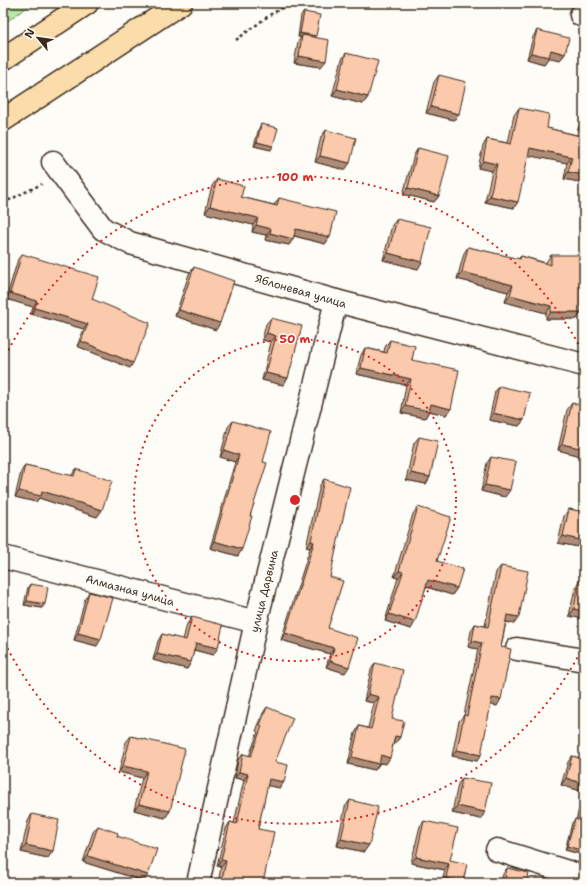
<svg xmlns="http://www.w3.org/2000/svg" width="587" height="886" viewBox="0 0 587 886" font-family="'Shantell Sans',sans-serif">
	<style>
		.green { fill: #b8e8a8; stroke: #7a8963 }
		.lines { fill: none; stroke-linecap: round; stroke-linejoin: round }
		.minor-casing { stroke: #3b2a1e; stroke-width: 25 }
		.major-casing { stroke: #3b2a1e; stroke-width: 25 }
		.path { stroke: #3b2a1e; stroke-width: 2.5; stroke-dasharray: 3 3; stroke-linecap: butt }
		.minor { stroke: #fdfcf7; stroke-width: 22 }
		.major { stroke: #fbddab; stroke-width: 22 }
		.wall { fill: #d8ad93; stroke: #3b2a1e }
		.shaded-wall { fill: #b08d78; stroke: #3b2a1e }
		.building { fill: #fbc9ab; stroke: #3b2a1e }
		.ring { fill: none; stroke: #d62828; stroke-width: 2; stroke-dasharray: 2 4 }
		.labels { text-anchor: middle; stroke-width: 3; stroke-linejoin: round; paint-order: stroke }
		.street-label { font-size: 11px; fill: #3b2a1e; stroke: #fdfcf7 }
		.centre { fill: #d62828; stroke: #fdfcf7; stroke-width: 2 }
		.ring-label { font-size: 12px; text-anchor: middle; font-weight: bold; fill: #d62828; stroke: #fdfcf7; stroke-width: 3; stroke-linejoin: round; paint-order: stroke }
	</style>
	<rect width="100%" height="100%" fill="#fdfcf7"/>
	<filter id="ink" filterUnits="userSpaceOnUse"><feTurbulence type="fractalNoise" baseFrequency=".025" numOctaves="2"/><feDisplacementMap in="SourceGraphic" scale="8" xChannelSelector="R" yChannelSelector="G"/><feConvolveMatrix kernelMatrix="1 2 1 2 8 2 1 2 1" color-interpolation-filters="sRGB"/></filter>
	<g filter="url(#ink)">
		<!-- green -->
		<polygon class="green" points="3,3 33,3 3,24"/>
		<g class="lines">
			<!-- minor casing -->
			<g class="minor-casing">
				<g id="minor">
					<polyline points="581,15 584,16"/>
					<polyline points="53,162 103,229 130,243 336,301 584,365"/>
					<polyline points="3,557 256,622"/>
					<polyline points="517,649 584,660"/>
					<polyline points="497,850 584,877"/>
					<polyline points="198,883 256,622 336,301"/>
				</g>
			</g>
			<!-- major casing -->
			<g class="major-casing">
				<g id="major">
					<polyline points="3,59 87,3"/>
					<polyline points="3,120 181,3"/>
				</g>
			</g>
			<!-- path -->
			<g class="path">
				<polyline points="236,40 271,14 292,3"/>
				<polyline points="3,203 42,184"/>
			</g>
			<!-- minor -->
			<use href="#minor" class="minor"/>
			<!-- major -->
			<use href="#major" class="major"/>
		</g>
		<!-- wall -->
		<g class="wall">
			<polygon points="304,12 316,36 315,38 321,67 294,63 298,42 301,37 298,37 301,15"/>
			<polygon points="537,30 565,54 560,60 549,57 544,64 527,59 533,37"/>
			<polygon points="346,53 368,97 363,104 332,96 342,59"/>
			<polygon points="439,75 459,114 454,120 426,113 434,82"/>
			<polygon points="519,108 547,128 577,135 578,128 583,121 584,183 564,179 567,163 528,155 514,208 485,202 492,171 478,168 483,146 487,139 508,143 514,115"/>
			<polygon points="261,124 271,150 254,146 259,128"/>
			<polygon points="326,130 345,170 315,162 321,137"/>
			<polygon points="418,148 439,196 434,202 403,194 414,155"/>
			<polygon points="217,179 241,197 274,205 279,198 330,237 325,244 294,236 293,239 289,245 265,240 266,235 252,232 253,225 205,213 212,186"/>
			<polygon points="397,219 418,269 383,260 392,225"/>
			<polygon points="468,247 518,259 521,256 546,263 546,262 551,255 581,287 577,319 546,319 546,313 505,302 508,292 457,279 464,253"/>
			<polygon points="22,254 92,299 130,368 77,346 84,329 31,314 33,307 6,299 18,259"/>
			<polygon points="194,267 216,330 175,316 189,274"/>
			<polygon points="271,318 288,378 283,385 262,380 271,342 262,340 266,324"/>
			<polygon points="390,340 412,360 451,409 446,415 429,411 425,418 401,413 406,385 356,374 361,355 365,348 384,352 385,347"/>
			<polygon points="499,386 524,420 519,426 489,420 495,392"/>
			<polygon points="572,403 584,449 584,450 580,456 558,450 567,410"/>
			<polygon points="233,421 263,462 250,516 238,556 210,548 235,462 220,457 228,427"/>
			<polygon points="419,437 430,477 426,484 406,480 414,443"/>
			<polygon points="491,457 505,497 481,491 487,463"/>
			<polygon points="25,465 71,476 76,469 102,510 97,517 39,498 36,502 15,497 21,472"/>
			<polygon points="324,479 330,577 328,628 345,673 326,667 330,654 281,640 310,548 306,547 320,485"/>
			<polygon points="418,507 437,561 457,588 452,595 426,587 411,629 385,621 398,578 394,577 413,514"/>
			<polygon points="569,509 584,512 584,548 558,543 564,516"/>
			<polygon points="501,566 514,624 506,622 501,647 497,706 491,704 477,761 452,756 459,721 464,715 478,649 468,647 471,631 475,624 485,626 496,572"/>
			<polygon points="579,581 584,619 569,616 575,588"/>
			<polygon points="30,584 42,608 24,605 28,587"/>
			<polygon points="89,592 97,646 74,640 85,599"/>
			<polygon points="192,617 213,655 194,650 191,662 187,669 153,660 158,641 162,634 183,640 187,624"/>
			<polygon points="375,663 392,719 400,737 395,744 394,743 386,764 380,763 375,770 348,764 355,733 359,726 368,728 374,703 364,701 371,670"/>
			<polygon points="267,707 275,762 280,788 267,785 258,829 263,883 218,883 221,867 217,866 226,828 230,822 234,823 244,780 235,778 238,760 243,754 249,756 258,732 256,731 263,713"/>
			<polygon points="131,736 170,811 165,818 134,810 142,778 119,772 126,742"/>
			<polygon points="572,756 584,759 584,792 561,785 568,762"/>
			<polygon points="462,778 481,819 452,813 458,784"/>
			<polygon points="350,800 364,852 337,846 345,807"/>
			<polygon points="582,806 584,807 584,855 565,850 572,823 575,819 576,820 579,809"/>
			<polygon points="32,814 48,858 21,852 28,821"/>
			<polygon points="424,821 450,860 463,882 462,883 442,883 445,870 411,863 420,826"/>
			<polygon points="98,826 117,836 144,881 83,862 93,832"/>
			<polygon points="507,868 527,883 501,883 503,874"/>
		</g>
		<!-- shaded-wall -->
		<g class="shaded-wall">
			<polygon points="300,33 316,36 314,40 302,35 301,37 298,37"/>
			<polygon points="551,50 565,54 560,60 546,57"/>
			<polygon points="531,53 549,57 544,64 527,59"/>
			<polygon points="299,56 326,61 321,67 294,63"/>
			<polygon points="337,89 368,97 363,104 332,96"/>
			<polygon points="431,107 459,114 454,120 426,113"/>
			<polygon points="257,142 273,146 271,150 254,146"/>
			<polygon points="530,148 572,157 567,163 525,155"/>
			<polygon points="320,156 350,163 345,170 315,162"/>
			<polygon points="483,161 497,164 492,171 478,168"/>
			<polygon points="568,172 584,175 584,183 564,179"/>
			<polygon points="408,188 439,196 434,202 403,194"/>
			<polygon points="490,196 518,202 514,208 485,202"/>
			<polygon points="210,206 258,218 253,225 205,213"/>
			<polygon points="256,225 271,229 266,235 252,232"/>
			<polygon points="296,229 330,237 325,244 291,235"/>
			<polygon points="270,233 293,239 289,245 265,240"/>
			<polygon points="388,253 422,262 418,269 383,260"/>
			<polygon points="462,272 513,285 508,292 457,279"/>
			<polygon points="581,280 584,280 584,287 577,287"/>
			<polygon points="10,293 37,301 33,307 6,299"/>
			<polygon points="510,295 551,306 546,313 505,302"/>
			<polygon points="35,308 88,324 84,329 31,314"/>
			<polygon points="179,310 220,323 216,330 175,316"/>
			<polygon points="551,312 581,312 577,319 546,319"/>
			<polygon points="267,333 276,336 271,342 262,340"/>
			<polygon points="81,341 133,363 130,368 77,346"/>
			<polygon points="361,368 411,379 406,385 356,374"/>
			<polygon points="266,373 288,378 283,385 262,380"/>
			<polygon points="431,404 451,409 446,415 429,411 425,418 401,413 405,406"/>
			<polygon points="493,413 524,420 519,426 489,420"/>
			<polygon points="562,444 584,449 584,450 580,456 558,450"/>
			<polygon points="224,450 239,455 235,462 220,457"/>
			<polygon points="411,473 430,477 426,484 406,480"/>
			<polygon points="485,485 510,490 505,497 481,491"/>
			<polygon points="19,491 42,491 102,510 97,517 39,498 36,502 15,497"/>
			<polygon points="563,536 584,541 584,548 558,543"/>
			<polygon points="214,541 242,549 238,556 210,548"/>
			<polygon points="311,541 314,542 310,548 306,547"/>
			<polygon points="399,571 403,572 398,578 394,577"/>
			<polygon points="428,580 457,588 452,595 424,586"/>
			<polygon points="27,601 45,604 42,608 24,605"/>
			<polygon points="574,609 584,611 584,619 569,616"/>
			<polygon points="389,614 415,622 411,629 385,621"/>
			<polygon points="507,615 519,617 514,624 503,621"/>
			<polygon points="78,633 101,639 97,646 74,640"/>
			<polygon points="285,633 334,648 330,654 281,640"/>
			<polygon points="472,641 482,643 478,649 468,647"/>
			<polygon points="196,643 218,648 213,655 191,649"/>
			<polygon points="157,654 191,662 187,669 153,660"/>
			<polygon points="330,661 349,667 345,673 326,667"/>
			<polygon points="368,694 379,697 374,703 364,701"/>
			<polygon points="492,698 501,699 497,706 488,704"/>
			<polygon points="395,736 400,737 395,744 391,743"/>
			<polygon points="457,750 481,755 477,761 452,756"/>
			<polygon points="381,755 390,758 386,764 376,762"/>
			<polygon points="352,757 379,764 375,770 348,764"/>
			<polygon points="123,766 147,771 142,778 119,772"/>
			<polygon points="239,772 248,774 244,780 235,778"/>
			<polygon points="566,778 584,784 584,792 561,785"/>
			<polygon points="269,779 284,782 280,788 264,785"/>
			<polygon points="139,804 170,811 165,818 134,810"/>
			<polygon points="457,806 485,812 481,819 452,813"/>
			<polygon points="341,839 369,845 364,852 337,846"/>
			<polygon points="26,845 53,851 48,858 21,852"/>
			<polygon points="567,846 584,851 584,855 565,850"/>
			<polygon points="88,856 148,875 144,881 83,862"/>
			<polygon points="416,857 449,864 445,870 411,863"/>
			<polygon points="221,860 226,861 221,867 217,866"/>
			<polygon points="446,878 463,882 462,883 443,883"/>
		</g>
		<!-- building -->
		<g class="building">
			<polygon points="304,12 320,15 316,36 300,33"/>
			<polygon points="537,30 569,38 565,54 551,50 549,57 531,53"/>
			<polygon points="302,35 329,40 326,61 299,56"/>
			<polygon points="346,53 378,61 368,97 337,89"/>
			<polygon points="439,75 466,82 459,114 431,107"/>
			<polygon points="519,108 549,114 547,128 580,136 583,121 584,122 584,175 568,172 572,157 530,148 518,202 490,196 497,164 483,161 487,139 511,144"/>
			<polygon points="261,124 278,128 273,146 257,142"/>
			<polygon points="326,130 356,138 350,163 320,156"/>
			<polygon points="418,148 449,156 439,196 408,188"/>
			<polygon points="217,179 244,186 241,197 277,206 279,198 336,212 330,237 296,229 293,239 270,233 271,229 256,225 258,218 210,206"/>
			<polygon points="397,219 431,227 422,262 388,253"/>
			<polygon points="468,247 520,259 521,256 551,265 551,255 584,255 584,280 581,280 581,312 551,312 551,306 510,295 513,285 462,272"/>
			<polygon points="22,254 99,277 92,299 150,323 133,363 81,341 88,324 35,308 37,301 10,293"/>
			<polygon points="194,267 234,281 220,323 179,310"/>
			<polygon points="271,318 302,326 288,378 266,373 276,336 267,333"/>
			<polygon points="390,340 415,346 412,360 459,370 451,409 431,404 429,411 405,406 411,379 361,368 365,348 387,353"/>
			<polygon points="499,386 530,393 524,420 493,413"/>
			<polygon points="572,403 584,406 584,449 562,444"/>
			<polygon points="233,421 271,432 263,462 267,463 250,516 252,516 242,549 214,541 239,455 224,450"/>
			<polygon points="419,437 438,441 430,477 411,473"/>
			<polygon points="491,457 516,462 510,490 485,485"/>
			<polygon points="25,465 74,476 76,469 112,481 102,510 42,491 41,496 19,491"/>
			<polygon points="324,479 350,487 330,577 343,581 328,628 358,638 349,667 330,661 334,648 285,633 314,542 311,541"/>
			<polygon points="418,507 451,517 437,561 463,569 457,588 428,580 415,622 389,614 403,572 399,571"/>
			<polygon points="569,509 584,512 584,541 563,536"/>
			<polygon points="501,566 528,571 519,617 507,615 501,647 511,649 501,699 492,698 481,755 457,750 464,715 467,716 482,643 472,641 475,624 488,627"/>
			<polygon points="579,581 584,582 584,611 574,609"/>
			<polygon points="30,584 48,587 45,604 27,601"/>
			<polygon points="89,592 113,598 101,639 78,633"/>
			<polygon points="192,617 223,625 218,648 196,643 191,662 157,654 162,634 186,640"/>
			<polygon points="375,663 403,670 392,719 404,721 400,737 395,736 390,758 381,755 379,764 352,757 359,726 371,729 379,697 368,694"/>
			<polygon points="267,707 293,718 275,762 288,765 284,782 269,779 258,829 274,832 263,883 221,883 226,861 221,860 230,822 237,824 248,774 239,772 243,754 251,756 262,726 260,725"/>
			<polygon points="131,736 185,749 170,811 139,804 147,771 123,766"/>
			<polygon points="572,756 584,759 584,784 566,778"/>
			<polygon points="462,778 491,783 485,812 457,806"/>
			<polygon points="350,800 378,807 369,845 341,839"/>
			<polygon points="582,806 584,807 584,851 567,846 575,819 578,820"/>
			<polygon points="32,814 59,820 53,851 26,845"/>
			<polygon points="424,821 458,828 450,860 467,864 463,882 446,878 449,864 416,857"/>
			<polygon points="98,826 118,833 117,836 157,849 148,875 88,856"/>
			<polygon points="507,868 529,873 527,883 504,883"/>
			<polygon points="318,881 324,883 317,883"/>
		</g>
	</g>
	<!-- distance rings -->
	<g class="ring">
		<circle cx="295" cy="500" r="161"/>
		<path d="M583 647A323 323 0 0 1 3 639M3 361A323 323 0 0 1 583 353"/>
	</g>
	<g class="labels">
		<!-- street labels -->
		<g class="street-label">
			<text transform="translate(301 291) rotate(16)" y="4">Яблоневая улица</text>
			<text transform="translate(130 590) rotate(15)" y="4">Алмазная улица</text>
			<text transform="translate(264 591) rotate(-76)" y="4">улица Дарвина</text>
		</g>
	</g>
	<circle cx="295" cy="500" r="6" class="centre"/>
	<g class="ring-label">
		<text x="295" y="181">100 m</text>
		<text x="295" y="343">50 m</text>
	</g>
	<!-- margin -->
	<rect width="587" height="886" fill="none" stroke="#fdfcf7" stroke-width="16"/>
	<rect x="8" y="8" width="571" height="870" fill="none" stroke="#3b2a1e" stroke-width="1.5" filter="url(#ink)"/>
	<!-- north arrow -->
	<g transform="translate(38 38) rotate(299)" stroke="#fdfcf7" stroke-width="3" paint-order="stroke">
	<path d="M0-3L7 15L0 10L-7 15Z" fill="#3b2a1e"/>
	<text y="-6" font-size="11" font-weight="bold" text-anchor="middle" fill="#3b2a1e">N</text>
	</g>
</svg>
